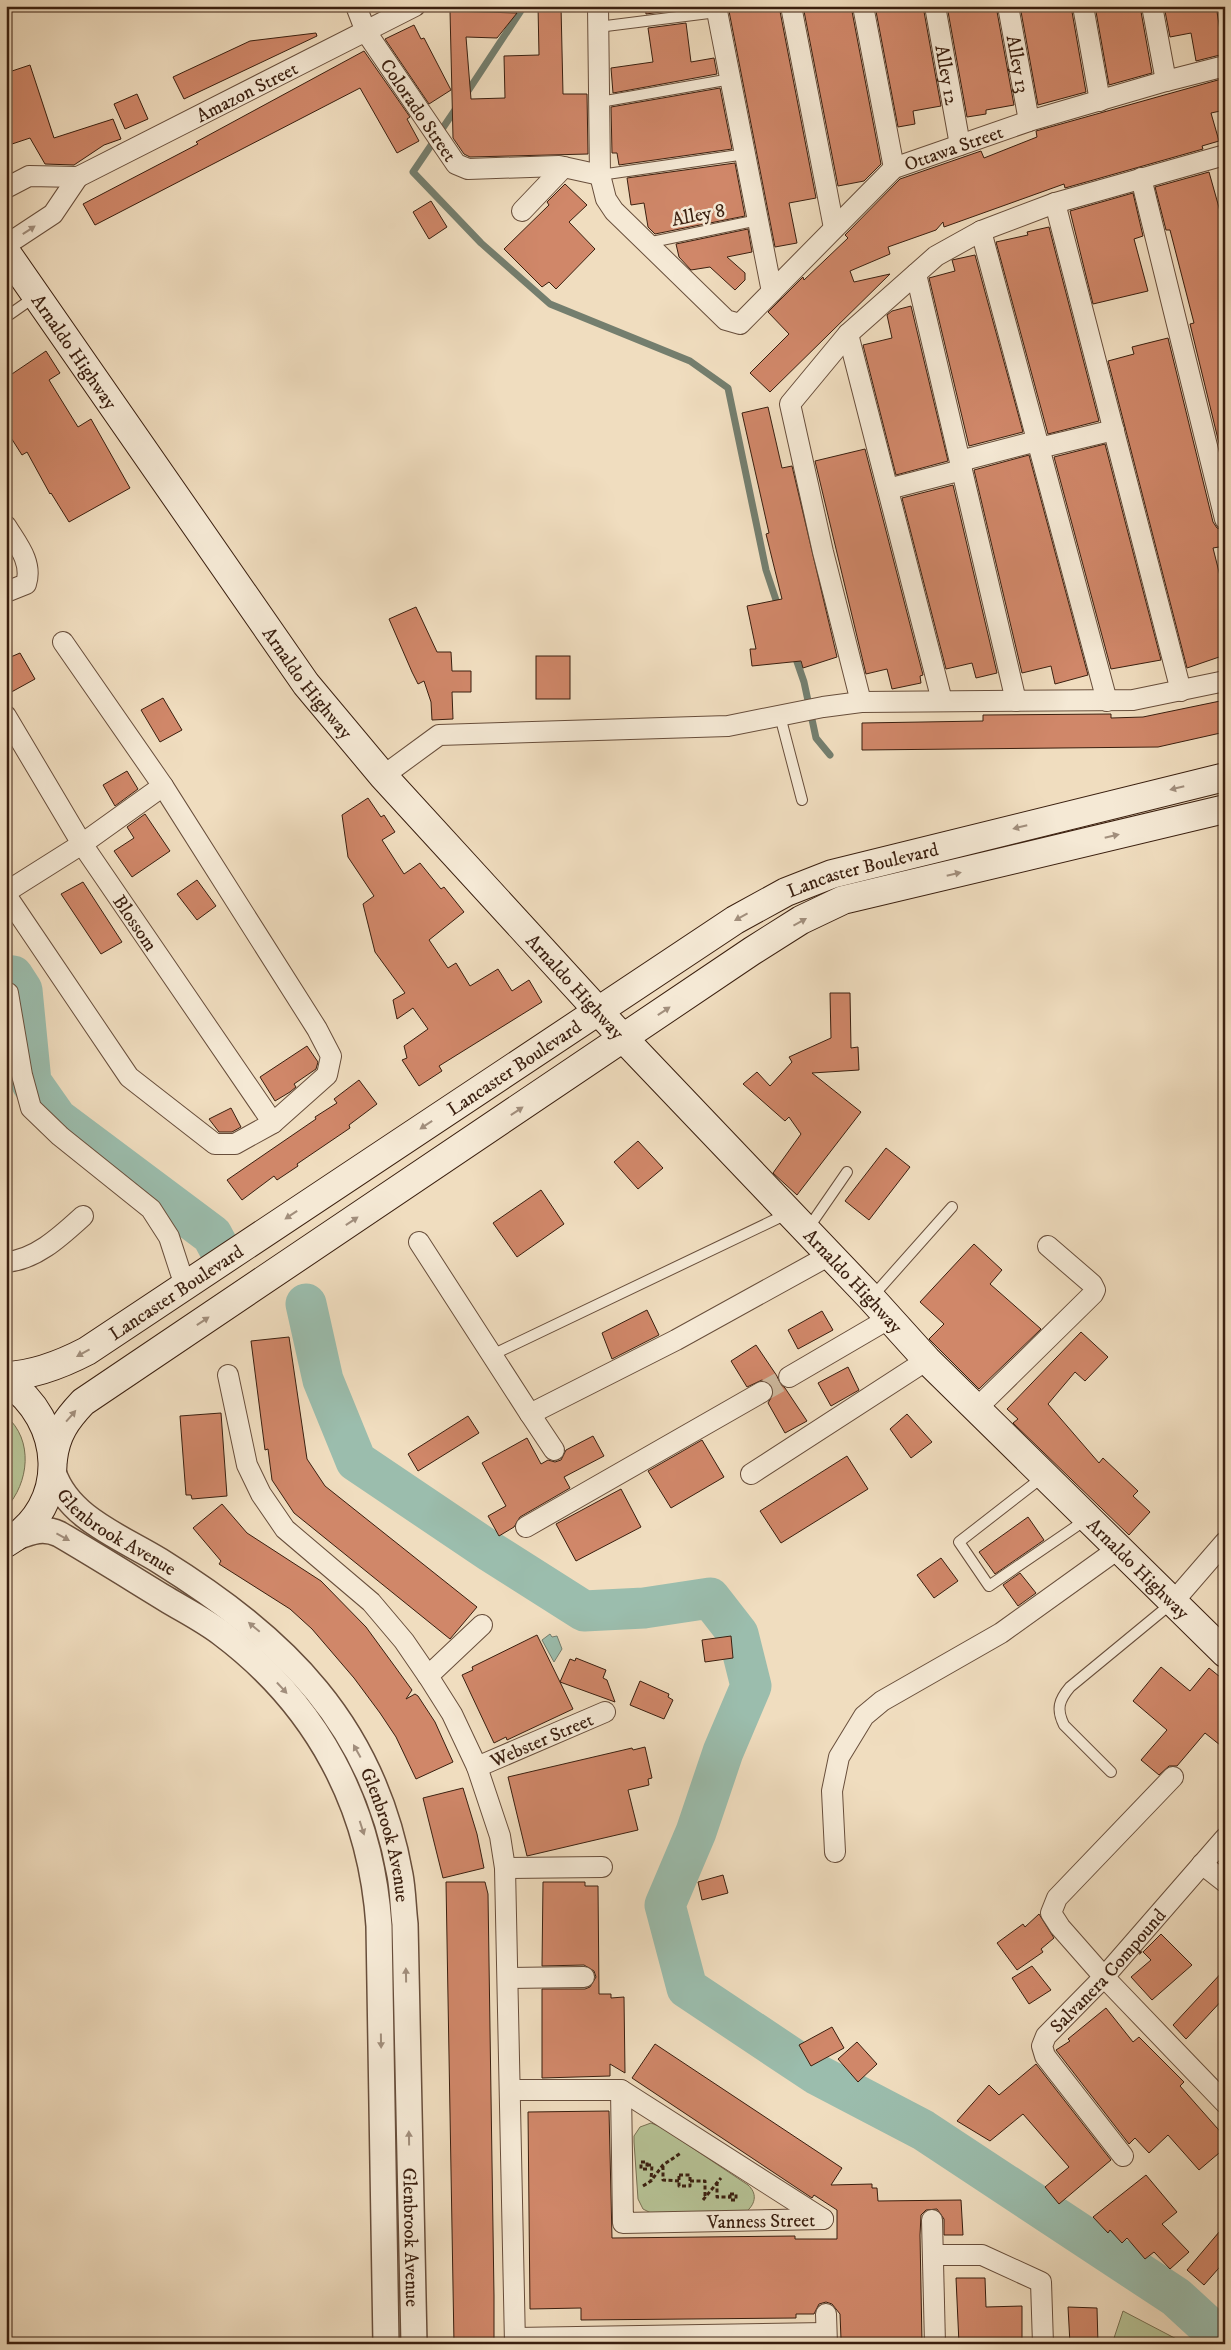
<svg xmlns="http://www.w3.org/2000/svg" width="1231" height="2350" viewBox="0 0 1231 2350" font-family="'IM FELL DW Pica',serif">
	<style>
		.green { fill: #b6c295; stroke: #787052 }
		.water { fill: #9bbdad; stroke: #747e6e }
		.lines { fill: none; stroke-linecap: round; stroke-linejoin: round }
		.stream { stroke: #747e6e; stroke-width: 7 }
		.river { stroke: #9bbdad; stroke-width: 41 }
		.building { fill: #d08769; stroke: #3a1f0f }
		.minor-tunnel { stroke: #ccb79c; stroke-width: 20; stroke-dasharray: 20 10; stroke-linecap: butt }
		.service-casing { stroke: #684e3b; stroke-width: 12 }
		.minor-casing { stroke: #684e3b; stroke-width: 22 }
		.tertiary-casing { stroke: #684e3b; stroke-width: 28 }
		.secondary-casing { stroke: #3a1f0f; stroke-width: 30 }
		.path { stroke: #3a1f0f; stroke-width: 3; stroke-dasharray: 4 2.5; stroke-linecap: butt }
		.service { stroke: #f5e9d5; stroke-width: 10 }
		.minor { stroke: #f5e9d5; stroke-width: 20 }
		.tertiary { stroke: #f5e9d5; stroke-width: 25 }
		.secondary { stroke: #f5e9d5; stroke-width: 28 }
		.oneway { fill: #a18e7c }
		.labels { text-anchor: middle; stroke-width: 5; stroke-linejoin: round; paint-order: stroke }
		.street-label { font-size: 19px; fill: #3a1f0f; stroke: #f5e9d5 }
	</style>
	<rect width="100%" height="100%" fill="#f0ddbf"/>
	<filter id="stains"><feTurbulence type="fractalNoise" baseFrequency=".004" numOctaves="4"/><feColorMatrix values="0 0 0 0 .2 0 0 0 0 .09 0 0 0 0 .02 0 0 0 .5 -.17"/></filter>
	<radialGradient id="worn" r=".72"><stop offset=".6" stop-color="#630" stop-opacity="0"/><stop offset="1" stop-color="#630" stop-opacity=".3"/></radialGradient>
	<!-- green -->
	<g class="green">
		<path d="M6,1416C34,1440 29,1483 6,1508Z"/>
		<path d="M651,2123L661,2127L748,2185C757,2193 756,2203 747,2211L653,2214L643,2209L638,2199L634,2142V2136L640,2127Z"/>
		<polygon points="1123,2311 1186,2344 1112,2344"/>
	</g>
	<!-- water -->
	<polygon class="water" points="550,1634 552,1637 557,1636 562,1649 554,1662 542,1640"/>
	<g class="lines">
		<!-- stream -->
		<g class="stream">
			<polyline points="466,94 524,6"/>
			<polyline points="457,107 413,172 481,243 550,304 690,361 728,388 766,570 779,609"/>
			<polyline points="794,653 804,682 816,738 830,755"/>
		</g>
		<!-- river -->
		<g class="river">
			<polyline points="6,975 13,976 22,990 31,1082 57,1119 212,1235 220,1250"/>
			<polyline points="306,1304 323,1380 356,1461 491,1552 584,1611 644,1608 710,1598 738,1634 751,1686 723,1752 696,1832 665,1905 687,1988 816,2074 923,2130 1176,2297 1225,2342"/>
		</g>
	</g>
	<!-- building -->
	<g class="building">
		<polygon points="538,6 561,6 563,94 587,94 588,154 470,157 464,154 453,138 450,11 517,13 497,38 466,37 471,99 505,98 504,56 539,55"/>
		<polygon points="645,6 683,6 683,9 646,14"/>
		<polygon points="728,6 779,6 816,198 789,203 797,243 775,247"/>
		<polygon points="803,6 851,6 881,164 864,181 838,186"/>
		<polygon points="875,6 923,6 941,106 913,111 915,124 898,127"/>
		<polygon points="947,6 996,6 1014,105 986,110 986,114 967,117"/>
		<polygon points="1020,6 1071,6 1086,92 1038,105"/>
		<polygon points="1095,6 1140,6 1152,73 1109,85"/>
		<polygon points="1164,6 1216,6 1224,54 1196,61 1191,33 1170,37"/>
		<polygon points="686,23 691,62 714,58 717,74 613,93 611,68 653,62 648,28"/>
		<polygon points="414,25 421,39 424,38 451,90 429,104 385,39"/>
		<polygon points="316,33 317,36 184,99 173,77 250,41"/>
		<polygon points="364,51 410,117 407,119 419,141 397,153 360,88 95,225 83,204 198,144 196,142"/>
		<polygon points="30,65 54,138 113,119 121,139 104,145 74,165 45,164 30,138 6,146 6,73"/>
		<polygon points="1225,78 1225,110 1211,113 1219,141 1202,146 1203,149 1065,188 1064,184 944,227 943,222 936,230 888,247 890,254 850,271 854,282 890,274 770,392 750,373 789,334 768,312 803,277 804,280 848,238 845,235 900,179 981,151 984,158 1037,137 1036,131"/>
		<polygon points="720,88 732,149 619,165 617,153 612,153 611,107"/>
		<polygon points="137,94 148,119 125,129 114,104"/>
		<polygon points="735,163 745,216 655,234 648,227 644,203 631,205 627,178"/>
		<polygon points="1209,172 1225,229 1225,468 1190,324 1194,323 1170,230 1166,230 1155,187"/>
		<polygon points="565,184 587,205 569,222 595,249 556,289 549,282 542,287 504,249 549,205 547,202"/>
		<polygon points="1133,193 1143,236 1134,239 1148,291 1093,304 1070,211"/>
		<polygon points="431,201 447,227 429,239 413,212"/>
		<polygon points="1049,227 1099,421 1048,434 996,242 1028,235 1027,232"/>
		<polygon points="748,229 752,252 727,257 745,273 745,280 735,290 710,267 691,270 679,257 676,244"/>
		<polygon points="975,255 1023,432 969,446 929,278 955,271 952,260"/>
		<polygon points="911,306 948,461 896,475 863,345 892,338 887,315 892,311"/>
		<polygon points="1168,338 1213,522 1217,528 1225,531 1225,546 1213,548 1225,596 1225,655 1187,668 1108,361 1134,354 1132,347"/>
		<polygon points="46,351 60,373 49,380 52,385 78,427 91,419 130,488 69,522 51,493 50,494 27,452 22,455 6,430 6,378"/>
		<polygon points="768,407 782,468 792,466 837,657 803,668 801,661 752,666 750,649 756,649 747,606 782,599 766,534 769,533 742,413"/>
		<polygon points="1105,444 1161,660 1111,669 1054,457"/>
		<polygon points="865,449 923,675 920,676 921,683 892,689 887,669 866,674 815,461"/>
		<polygon points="1029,455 1088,675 1055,684 1051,666 1022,673 974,470"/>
		<polygon points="953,485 997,673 976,678 972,663 946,669 902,498"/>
		<polygon points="416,607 437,652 451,652 452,671 471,671 471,692 452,692 453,719 432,720 431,702 424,681 418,684 412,672 389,619"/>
		<polygon points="20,653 35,679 6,695 6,659"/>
		<rect x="536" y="656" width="34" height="43"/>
		<polygon points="163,698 182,730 160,742 141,710"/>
		<polygon points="1225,700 1225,732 1158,747 862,750 862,723 983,721 983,715 1111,714 1111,718 1143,717"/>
		<polygon points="127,771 138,789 115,806 103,785"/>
		<polygon points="368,798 381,817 384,815 395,832 382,840 404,874 420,863 441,889 444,887 464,912 429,940 448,968 456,963 470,986 498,969 512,991 529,980 542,1002 439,1066 442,1071 419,1086 402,1060 407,1058 404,1046 428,1029 413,1008 397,1019 393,1000 405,993 375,952 363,904 374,896 348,857 342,815"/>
		<polygon points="145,814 170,851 132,877 114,851 134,838 127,827"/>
		<polygon points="197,880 216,906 197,920 177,894"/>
		<polygon points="83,882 122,942 101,954 61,894"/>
		<polygon points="830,993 850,993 851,1048 858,1047 859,1070 812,1073 861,1112 797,1195 773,1173 801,1134 789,1117 785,1121 743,1084 757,1072 770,1086 792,1062 789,1057 831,1038"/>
		<polygon points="307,1046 318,1062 316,1069 294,1084 296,1087 290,1092 275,1101 260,1077"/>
		<polygon points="359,1080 377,1104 349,1125 350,1128 297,1164 298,1166 277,1180 274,1176 242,1200 227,1180 316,1119 315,1117 337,1103 334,1099"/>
		<polygon points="231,1108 241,1127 232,1132 219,1132 209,1119"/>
		<polygon points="638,1141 663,1168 638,1189 614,1162"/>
		<polygon points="886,1148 910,1167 869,1220 845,1201"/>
		<polygon points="541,1190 564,1224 517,1257 493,1223"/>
		<polygon points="974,1244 1002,1270 990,1284 1041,1329 979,1389 929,1339 944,1324 920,1302"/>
		<polygon points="647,1310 659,1335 612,1359 602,1333"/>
		<polygon points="822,1311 833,1330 798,1349 788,1330"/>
		<polygon points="1081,1332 1108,1357 1085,1381 1075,1372 1048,1404 1099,1463 1103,1458 1138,1491 1133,1496 1150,1512 1129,1535 1013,1423 1018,1419 1007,1409"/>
		<polygon points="289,1337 307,1459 325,1486 477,1607 450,1639 294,1513 272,1480 268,1449 265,1450 251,1341"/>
		<polygon points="756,1345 777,1376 779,1383 785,1388 807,1421 785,1433 768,1403 774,1393 772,1386 762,1380 747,1387 731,1361"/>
		<polygon points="848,1367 859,1390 831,1406 818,1383"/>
		<polygon points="221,1413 227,1496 192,1499 191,1495 186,1495 180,1416"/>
		<polygon points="907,1414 932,1442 911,1458 890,1429"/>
		<polygon points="468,1416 479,1433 418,1471 408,1454"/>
		<polygon points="593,1436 604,1456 564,1477 570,1488 520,1517 514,1527 499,1536 488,1516 506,1506 482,1463 527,1438 541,1464 548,1460 555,1462 561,1460 566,1450"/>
		<polygon points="702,1440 724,1477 671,1508 648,1471"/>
		<polygon points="847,1456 868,1489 781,1543 760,1511"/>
		<polygon points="621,1489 641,1527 576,1561 556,1524"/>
		<polygon points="222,1504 247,1533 321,1581 366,1627 412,1690 406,1699 415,1694 418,1696 435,1722 453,1762 416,1779 396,1737 380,1713 354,1678 312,1629 290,1609 219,1564 221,1561 193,1528"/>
		<polygon points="1028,1517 1044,1540 995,1574 979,1552"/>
		<polygon points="941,1558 958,1581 934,1598 917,1575"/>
		<polygon points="1020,1573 1036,1593 1018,1606 1003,1585"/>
		<polygon points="537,1635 560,1682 570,1659 575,1661 576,1658 606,1670 603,1678 607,1680 615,1702 560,1682 573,1709 507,1740 506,1737 494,1743 462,1675 473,1670 472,1667"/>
		<polygon points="731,1636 733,1658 705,1662 702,1640"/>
		<polygon points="1161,1667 1190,1691 1209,1668 1225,1681 1225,1749 1205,1733 1177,1766 1169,1766 1159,1775 1141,1760 1167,1730 1133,1701"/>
		<polygon points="640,1681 669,1694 668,1697 673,1700 664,1719 630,1705"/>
		<polygon points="645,1747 652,1778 648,1779 649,1785 628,1790 638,1830 527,1856 508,1777 632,1748 633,1750"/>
		<polygon points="463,1788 477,1834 484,1868 443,1878 423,1798"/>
		<polygon points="723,1875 728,1893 702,1900 698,1882"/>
		<polygon points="446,1882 485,1882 488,1894 494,2296 494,2341 492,2341 492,2344 454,2344"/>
		<polygon points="543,1882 585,1882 585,1886 598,1886 599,1994 611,1994 611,1998 624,1997 625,2073 610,2064 610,2076 542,2078 542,1989 585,1989 590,1987 596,1977 594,1971 584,1965 542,1966"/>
		<polygon points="1039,1914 1054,1938 1041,1949 1043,1952 1017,1970 997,1943 1023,1924 1025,1927"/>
		<polygon points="1161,1934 1192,1965 1152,2000 1131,1977 1151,1960 1143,1952"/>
		<polygon points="1032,1966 1051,1990 1029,2004 1012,1978"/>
		<polygon points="1225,1969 1225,1997 1186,2039 1173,2025"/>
		<polygon points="1106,2008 1133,2042 1139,2037 1184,2082 1180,2086 1225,2137 1225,2148 1199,2170 1168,2135 1149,2153 1135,2138 1129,2144 1056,2050 1070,2041 1068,2039"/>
		<polygon points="832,2027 844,2048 811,2066 799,2045"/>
		<polygon points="857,2042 877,2064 858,2082 838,2059"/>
		<polygon points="655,2044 842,2168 831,2185 872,2184 872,2188 877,2188 878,2201 961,2200 963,2235 944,2235 944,2219 937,2209 926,2210 921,2215 920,2235 922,2342 845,2344 845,2339 841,2339 840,2314 832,2304 826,2302 819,2304 814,2314 796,2314 796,2318 581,2320 581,2308 530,2309 528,2112 609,2111 612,2238 795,2236 795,2239 837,2239 837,2210 814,2195 812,2198 632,2078"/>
		<polygon points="1036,2064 1111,2160 1059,2204 1045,2187 1069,2167 1023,2114 990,2141 957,2121 989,2085 999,2095"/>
		<polygon points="1146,2175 1177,2212 1162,2224 1189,2252 1170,2269 1154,2252 1145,2259 1127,2238 1122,2243 1110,2230 1108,2233 1093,2217"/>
		<polygon points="1225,2225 1225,2261 1204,2285 1187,2270"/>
		<polygon points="956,2278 985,2278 986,2307 1022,2306 1022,2344 959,2344"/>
		<polygon points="1068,2307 1097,2308 1098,2344 1070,2344"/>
	</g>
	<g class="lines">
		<!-- minor-tunnel -->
		<polyline class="minor-tunnel" points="762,1392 789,1377"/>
		<!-- service casing -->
		<g class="service-casing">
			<g id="service">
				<polyline points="598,27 717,12"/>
				<polyline points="600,102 731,79"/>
				<polyline points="600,175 746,154"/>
				<polyline points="647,243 758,220"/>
				<polyline points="6,317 36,296"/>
				<polyline points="780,716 802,800"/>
				<polyline points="807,1230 847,1172"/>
				<polyline points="872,1297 952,1207"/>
				<polyline points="492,1355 789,1213"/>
				<polyline points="1044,1476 959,1542 989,1586 1087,1519"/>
				<path d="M1111,1772L1064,1725C1056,1709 1059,1700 1070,1687L1172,1603"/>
			</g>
		</g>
		<!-- minor casing -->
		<g class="minor-casing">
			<g id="minor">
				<path id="s1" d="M356,6L366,32L456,164L468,169L559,166L600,175"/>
				<path id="s2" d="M598,6L600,175L606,199L614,211L726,320L740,324L894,168L1029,121L1166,81L1225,66"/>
				<polyline points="716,6 772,292"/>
				<polyline points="791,6 834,228"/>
				<polyline points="863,6 894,168"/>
				<path id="s3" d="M935,6L960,145"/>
				<path id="s4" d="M1008,6L1029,121"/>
				<polyline points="1083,6 1100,101"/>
				<polyline points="1152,6 1166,81"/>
				<polyline points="1141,178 1225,519"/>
				<path id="s5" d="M6,188L29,176L78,177L415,6"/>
				<polyline points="1055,203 1181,691"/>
				<polyline points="522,211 564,167"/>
				<polyline points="981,231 1107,701"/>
				<polyline points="6,245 53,214 78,177"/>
				<polyline points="916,274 1016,701"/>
				<polyline points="848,334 942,701"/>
				<polyline points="1039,448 1114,430"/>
				<polyline points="960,461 1037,441"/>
				<polyline points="888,489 962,470"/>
				<path d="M6,526C17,544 33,562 26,584L6,592"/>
				<polyline points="861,702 823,552 790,404 848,334 936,256 981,231 1055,203 1225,155"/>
				<path id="s6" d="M6,716L82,844L273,1123"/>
				<polyline points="383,776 439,735 728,726 823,707 861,702 1133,700 1225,681"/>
				<polyline points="6,892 82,844 163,786"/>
				<polyline points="6,895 129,1077 215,1144 235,1144 273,1123 327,1075 331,1056 317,1029 163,786 63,642"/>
				<polyline points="8,993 22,1075 31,1108 60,1136 151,1209 169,1237 185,1286"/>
				<polyline points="419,1242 530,1414 676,1340 830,1255"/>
				<path d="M6,1262C36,1260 62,1235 83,1216"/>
				<polyline points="228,1375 247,1465 261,1494 285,1529 371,1602 404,1641 428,1676 452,1714 477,1767 500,1836 505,1868 515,2344"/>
				<polyline points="789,1377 890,1318"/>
				<polyline points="977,1408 1093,1294 1095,1290 1092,1284 1048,1246"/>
				<polyline points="530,1414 554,1450"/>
				<polyline points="751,1474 927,1360"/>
				<polyline points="526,1527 762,1392"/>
				<polyline points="1173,1602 1225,1542"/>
				<polyline points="428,1676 482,1625"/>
				<path id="s7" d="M477,1767L605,1712"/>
				<polyline points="1173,1777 1057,1898 1051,1913 1060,1927 1104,1977 1225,2103"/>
				<polyline points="835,1852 832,1791 839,1757 864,1716 882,1701 1001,1633 1118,1549"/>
				<polyline points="1202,1864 1225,1882"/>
				<polyline points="505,1868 602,1867"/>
				<polyline points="508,1978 584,1977"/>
				<polyline points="510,2090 621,2090 823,2219"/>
				<path id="s8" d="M621,2090L623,2223L823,2219"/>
				<path id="s9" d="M1123,2156L1045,2056L1042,2046L1046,2036L1104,1977L1225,1838"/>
				<polyline points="932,2220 935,2344"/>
				<polyline points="933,2255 982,2255 1041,2282 1043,2344"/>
				<polyline points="826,2314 827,2344"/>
				<polyline points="515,2338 826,2333"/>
			</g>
		</g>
		<!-- tertiary casing -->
		<g class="tertiary-casing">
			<g id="tertiary">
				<path id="s10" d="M53,1472C68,1518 121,1537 160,1561C285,1639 373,1724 400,1875C403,1891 403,1908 405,1924L414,2344"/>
				<path d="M17,1537C32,1531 44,1527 59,1534C95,1555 130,1577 166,1599C184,1610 204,1620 221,1633C317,1705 371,1806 379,1926L386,2344"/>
			</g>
		</g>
		<!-- secondary casing -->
		<g class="secondary-casing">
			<g id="secondary">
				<path id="s11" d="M6,252L306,684L383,776L624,1039L871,1298L927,1360L1225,1653"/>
				<path id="s12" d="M6,1376C35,1375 62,1364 87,1351L735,920L786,892L832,874L1225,777"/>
				<path d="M6,1381C65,1420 71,1506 6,1543"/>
				<path d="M53,1459C56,1434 66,1420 83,1402L752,951L801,920L843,900L1225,809"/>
			</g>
		</g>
		<!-- path -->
		<g class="path">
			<rect x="641" y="2162" width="6" height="7"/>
			<polyline points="647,2165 652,2165 651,2180"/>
			<polyline points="663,2166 663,2180 679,2181"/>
			<rect x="679" y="2175" width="11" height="11"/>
			<polyline points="690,2181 705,2181 705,2198"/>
			<polyline points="717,2182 717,2197 730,2197"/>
			<polyline points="643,2186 651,2181 663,2165 681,2153"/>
			<rect x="730" y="2194" width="6" height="6"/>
			<polyline points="703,2200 721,2178"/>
		</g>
		<!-- service -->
		<use href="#service" class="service"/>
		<!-- minor -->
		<use href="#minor" class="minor"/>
		<!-- tertiary -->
		<use href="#tertiary" class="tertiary"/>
		<!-- secondary -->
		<use href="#secondary" class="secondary"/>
	</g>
	<!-- one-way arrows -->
	<defs><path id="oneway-solid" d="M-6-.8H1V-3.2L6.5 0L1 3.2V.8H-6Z" transform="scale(1.25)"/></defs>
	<g class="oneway">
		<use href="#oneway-solid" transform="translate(29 230) rotate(-33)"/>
		<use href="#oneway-solid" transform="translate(1177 788) rotate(166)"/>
		<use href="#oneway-solid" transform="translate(1020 827) rotate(166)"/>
		<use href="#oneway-solid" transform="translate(1112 836) rotate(-13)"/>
		<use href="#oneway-solid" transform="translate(954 874) rotate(-13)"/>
		<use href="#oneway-solid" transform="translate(741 917) rotate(151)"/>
		<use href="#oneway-solid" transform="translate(800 922) rotate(-29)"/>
		<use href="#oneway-solid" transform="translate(664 1011) rotate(-34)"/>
		<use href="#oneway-solid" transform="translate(517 1111) rotate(-34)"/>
		<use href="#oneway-solid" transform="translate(426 1125) rotate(146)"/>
		<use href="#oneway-solid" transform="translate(291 1215) rotate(146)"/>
		<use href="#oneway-solid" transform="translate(352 1221) rotate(-34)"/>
		<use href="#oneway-solid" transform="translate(203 1321) rotate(-34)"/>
		<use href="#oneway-solid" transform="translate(83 1353) rotate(151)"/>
		<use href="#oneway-solid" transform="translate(71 1416) rotate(-49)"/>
		<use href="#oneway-solid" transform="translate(63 1537) rotate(29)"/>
		<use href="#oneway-solid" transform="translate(254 1627) rotate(-140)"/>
		<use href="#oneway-solid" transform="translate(282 1688) rotate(47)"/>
		<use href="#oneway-solid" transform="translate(357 1751) rotate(-119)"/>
		<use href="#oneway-solid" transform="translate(362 1828) rotate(72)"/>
		<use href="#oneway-solid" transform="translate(406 1975) rotate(-91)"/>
		<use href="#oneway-solid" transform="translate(381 2041) rotate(89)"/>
		<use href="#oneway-solid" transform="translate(409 2138) rotate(-91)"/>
	</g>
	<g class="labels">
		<!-- street labels -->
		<g class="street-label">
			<text dy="7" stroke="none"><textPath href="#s4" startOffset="59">Alley 13</textPath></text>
			<text dy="7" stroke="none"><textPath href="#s3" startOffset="70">Alley 12</textPath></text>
			<text dy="7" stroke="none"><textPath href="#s5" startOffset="264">Amazon Street</textPath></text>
			<text dy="7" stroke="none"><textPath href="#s1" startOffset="122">Colorado Street</textPath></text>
			<text dy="7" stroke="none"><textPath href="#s2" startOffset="661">Ottawa Street</textPath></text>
			<text transform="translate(698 214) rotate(-11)" y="7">Alley 8</text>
			<text dy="7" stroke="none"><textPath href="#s11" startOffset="121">Arnaldo Highway</textPath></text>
			<text dy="7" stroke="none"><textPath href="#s11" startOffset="526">Arnaldo Highway</textPath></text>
			<text dy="7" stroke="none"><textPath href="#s12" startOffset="1002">Lancaster Boulevard</textPath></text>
			<text dy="7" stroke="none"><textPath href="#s6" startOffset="244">Blossom</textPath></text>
			<text dy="7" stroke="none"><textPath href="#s11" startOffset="931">Arnaldo Highway</textPath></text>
			<text dy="7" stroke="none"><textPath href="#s12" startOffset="598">Lancaster Boulevard</textPath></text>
			<text dy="7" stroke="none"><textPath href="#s11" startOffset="1336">Arnaldo Highway</textPath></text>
			<text dy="7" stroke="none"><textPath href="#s12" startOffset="192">Lancaster Boulevard</textPath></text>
			<text dy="7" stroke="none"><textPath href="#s10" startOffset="90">Glenbrook Avenue</textPath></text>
			<text dy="7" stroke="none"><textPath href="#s11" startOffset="1741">Arnaldo Highway</textPath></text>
			<text dy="7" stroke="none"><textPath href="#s7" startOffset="70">Webster Street</textPath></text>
			<text dy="7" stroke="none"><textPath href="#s10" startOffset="509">Glenbrook Avenue</textPath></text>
			<text dy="7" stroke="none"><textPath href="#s9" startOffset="238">Salvanera Compound</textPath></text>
			<text dy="7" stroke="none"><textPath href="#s8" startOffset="271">Vanness Street</textPath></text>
			<text dy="7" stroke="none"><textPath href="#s10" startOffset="914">Glenbrook Avenue</textPath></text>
		</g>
	</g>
	<!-- margin -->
	<rect width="1231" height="2350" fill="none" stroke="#f0ddbf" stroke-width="25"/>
	<rect x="8" y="8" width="1216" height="2335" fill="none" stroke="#3a1f0f" stroke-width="2.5"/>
	<rect x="12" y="12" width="1206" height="2325" fill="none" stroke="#3a1f0f"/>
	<rect width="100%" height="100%" filter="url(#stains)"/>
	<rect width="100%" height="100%" fill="url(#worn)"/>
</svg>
